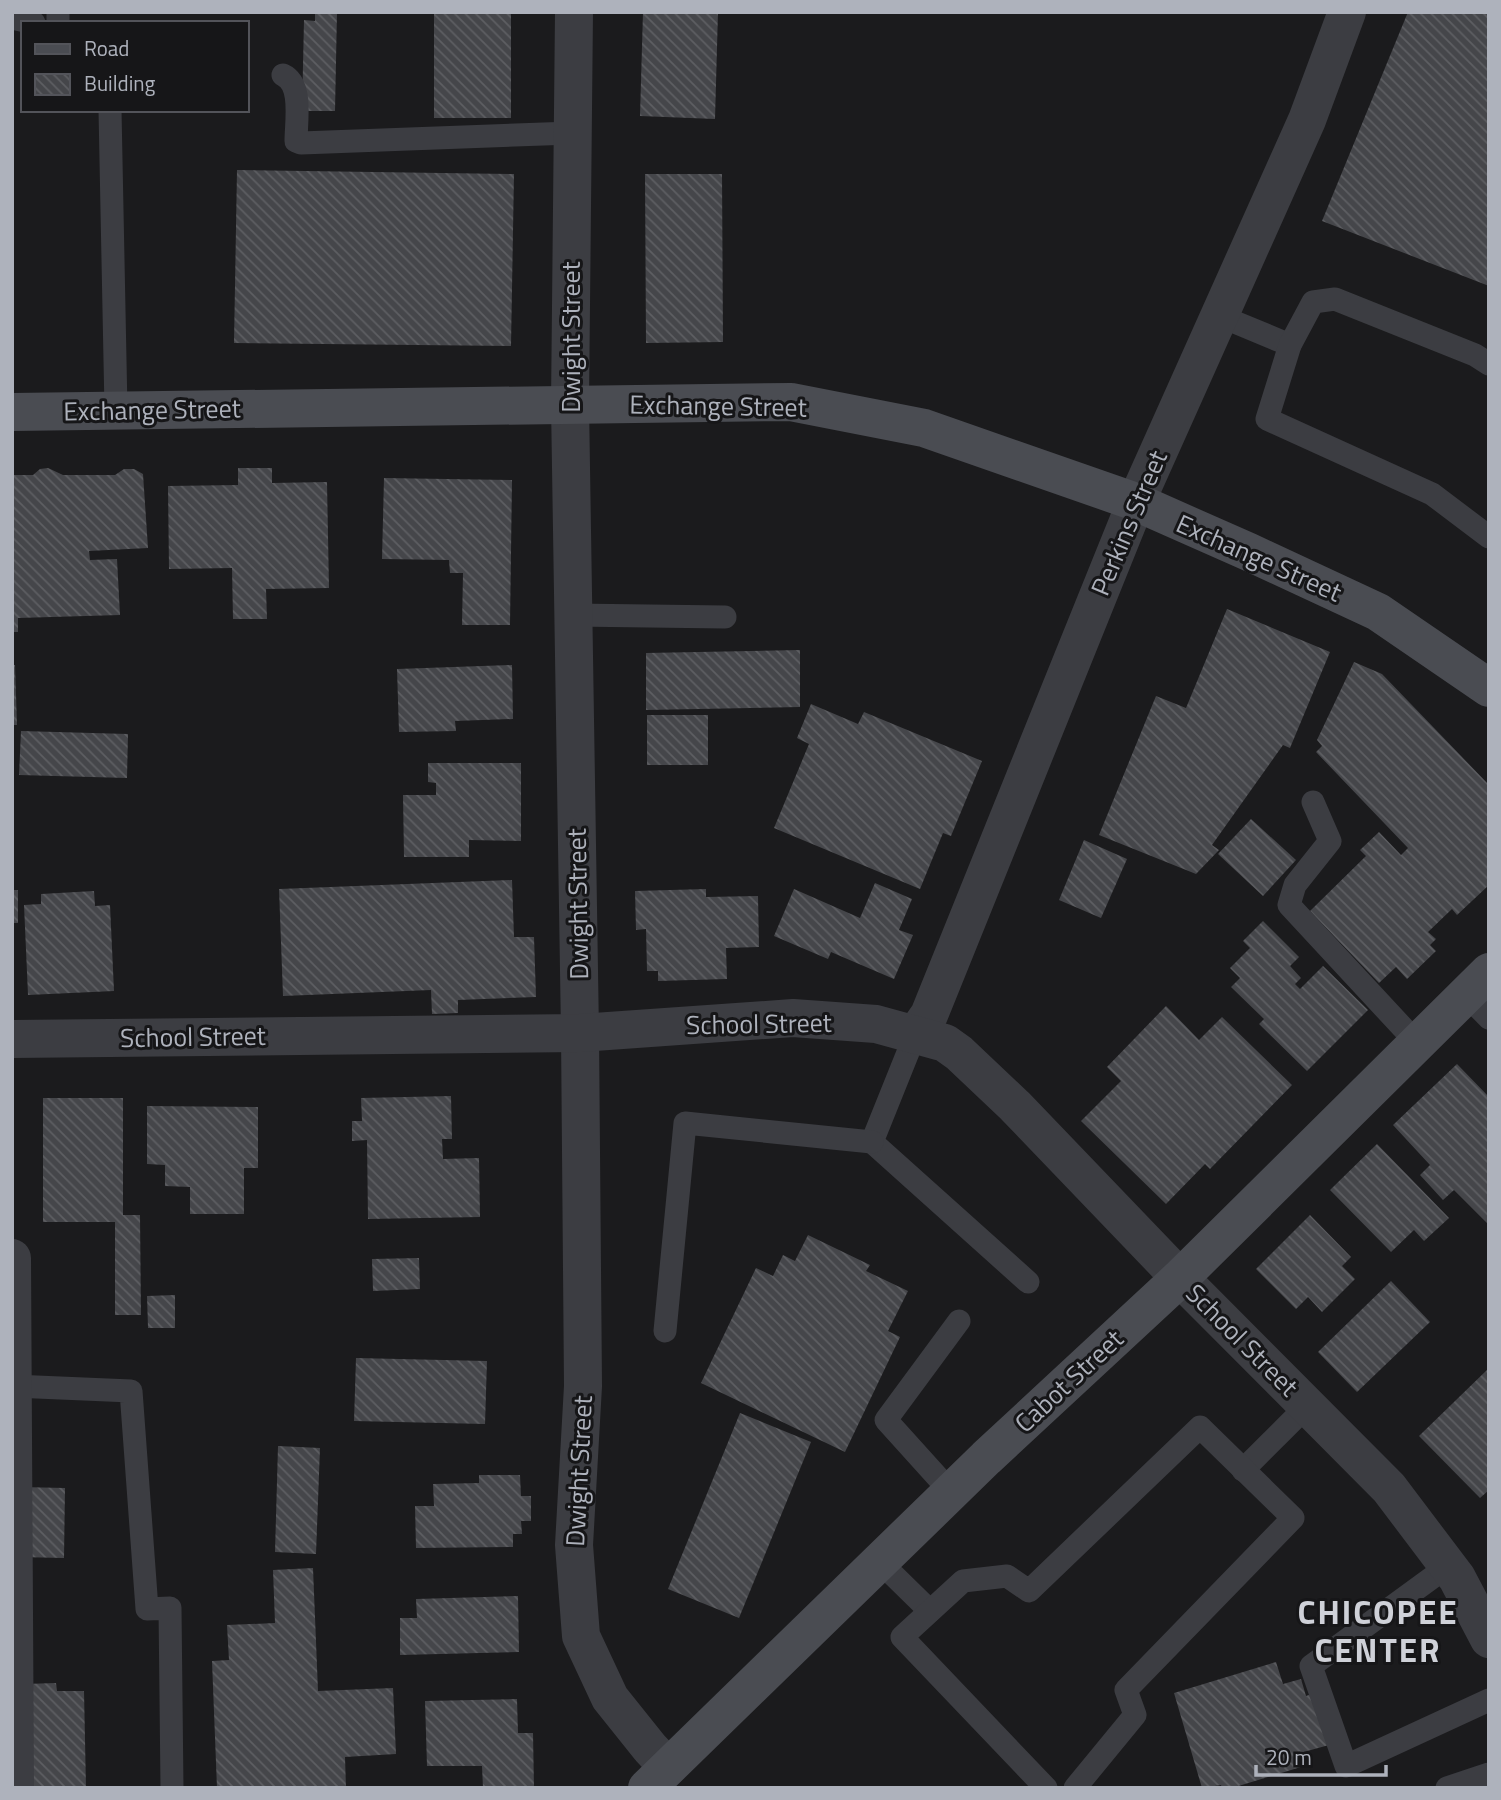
<svg xmlns="http://www.w3.org/2000/svg" width="1501" height="1800" viewBox="0 0 1501 1800" font-family="'Titillium Web',sans-serif">
	<style>
		.building { fill: url(#building-back-hatch) }
		.lines { fill: none; stroke-linecap: round; stroke-linejoin: round }
		.lane { stroke: #3c3d42; stroke-width: 23 }
		.street { stroke: #3c3d42; stroke-width: 38 }
		.secondary { stroke: #4a4c52; stroke-width: 38 }
		.labels { text-anchor: middle; stroke-width: 6; stroke-linejoin: round; paint-order: stroke }
		.street-label { font-size: 26px; fill: #aeb2bc; stroke: #161618 }
		.district-label { font-size: 33px; font-weight: bold; letter-spacing: 2px; fill: #cfd1d8; stroke: #161618 }
	</style>
	<defs>
		<pattern id="building-back-hatch" width="6" height="6" patternUnits="userSpaceOnUse" patternTransform="scale(1.75)"><rect width="6" height="6" fill="#45464a"/><path d="M-1 5l2 2M0 0l6 6M5-1l2 2" fill="none" stroke="#5d5e62"/></pattern>
	</defs>
	<rect width="100%" height="100%" fill="#1b1b1d"/>
	<!-- building -->
	<g class="building">
		<polygon points="315,12 337,12 335,111 302,111 304,20 315,21"/>
		<rect x="434" y="12" width="77" height="106"/>
		<polygon points="643,12 718,12 715,119 640,116"/>
		<polygon points="1408,12 1489,12 1489,286 1322,221"/>
		<polygon points="237,170 514,174 511,346 234,343"/>
		<polygon points="645,174 722,174 723,342 646,343"/>
		<polygon points="48,468 63,475 115,475 124,469 134,469 143,474 148,548 89,551 90,560 117,559 120,615 18,618 18,632 12,632 12,475 33,475 40,469"/>
		<polygon points="238,468 272,468 272,483 327,482 329,588 266,589 267,619 233,619 232,568 169,569 168,486 238,485"/>
		<polygon points="384,478 512,480 510,625 462,625 463,573 450,573 449,560 382,559"/>
		<polygon points="1227,609 1330,652 1290,748 1283,745 1212,845 1219,850 1196,874 1099,835 1156,696 1186,708"/>
		<polygon points="800,650 800,707 646,710 646,653"/>
		<polygon points="1354,662 1382,674 1489,785 1489,885 1457,915 1452,909 1428,932 1436,939 1430,945 1436,951 1407,979 1396,967 1379,983 1310,911 1366,856 1360,850 1379,832 1401,855 1408,848 1316,752 1322,746 1317,740"/>
		<polygon points="12,665 15,665 17,725 12,725"/>
		<polygon points="512,665 513,719 455,721 456,731 399,732 397,669"/>
		<polygon points="811,704 858,724 864,712 982,761 951,836 943,833 920,889 774,828 809,744 797,738"/>
		<rect x="647" y="715" width="61" height="50"/>
		<polygon points="21,731 128,734 127,778 19,775"/>
		<polygon points="428,763 521,763 521,841 469,840 469,857 404,857 403,795 436,795 436,783 428,782"/>
		<polygon points="1251,819 1296,860 1263,896 1218,854"/>
		<polygon points="1084,840 1127,859 1101,918 1059,900"/>
		<polygon points="512,880 514,937 534,937 536,997 458,1000 458,1013 432,1014 431,990 283,996 279,889"/>
		<polygon points="875,883 912,899 899,930 913,935 894,979 831,952 828,959 774,936 794,889 860,918"/>
		<polygon points="706,889 706,897 758,896 759,947 726,948 727,979 658,981 658,971 647,971 646,929 636,930 635,891"/>
		<rect x="12" y="890" width="6" height="33"/>
		<polygon points="94,891 95,906 110,905 114,991 28,995 24,905 41,904 41,894"/>
		<polygon points="1263,921 1299,957 1290,966 1301,978 1295,984 1300,989 1323,966 1368,1010 1307,1071 1259,1024 1264,1019 1231,987 1240,978 1230,968 1250,948 1243,941"/>
		<polygon points="1166,1006 1199,1040 1222,1017 1292,1085 1210,1169 1205,1164 1166,1204 1081,1121 1121,1081 1107,1067"/>
		<polygon points="1457,1064 1489,1097 1489,1225 1454,1190 1443,1200 1420,1175 1430,1165 1393,1125"/>
		<polygon points="451,1096 452,1139 442,1139 443,1159 479,1158 480,1217 368,1219 367,1140 352,1141 352,1121 362,1121 361,1098"/>
		<polygon points="43,1098 123,1098 123,1215 140,1215 141,1315 115,1315 115,1222 43,1222"/>
		<polygon points="147,1106 258,1107 258,1168 244,1168 244,1214 190,1214 190,1187 165,1186 165,1165 147,1164"/>
		<polygon points="1377,1144 1449,1218 1424,1241 1414,1230 1391,1252 1330,1190"/>
		<polygon points="1310,1215 1351,1257 1342,1266 1355,1279 1322,1312 1308,1297 1296,1309 1256,1269"/>
		<polygon points="808,1235 870,1265 866,1271 908,1291 888,1331 900,1337 845,1452 701,1383 756,1268 773,1276 783,1255 795,1261"/>
		<polygon points="419,1258 420,1289 373,1291 372,1259"/>
		<polygon points="1391,1281 1430,1322 1357,1392 1318,1352"/>
		<polygon points="175,1295 175,1328 148,1328 147,1296"/>
		<polygon points="356,1358 487,1361 485,1424 354,1421"/>
		<polygon points="1489,1368 1489,1490 1480,1498 1419,1436"/>
		<polygon points="740,1413 811,1442 739,1618 668,1589"/>
		<polygon points="278,1446 320,1448 316,1554 275,1552"/>
		<polygon points="479,1475 520,1475 521,1496 531,1496 531,1521 521,1521 522,1534 513,1534 513,1547 416,1548 415,1506 434,1506 433,1484 479,1483"/>
		<polygon points="20,1487 65,1488 64,1558 18,1557"/>
		<polygon points="313,1568 318,1691 393,1688 396,1754 345,1757 346,1788 217,1788 212,1661 229,1660 227,1625 275,1623 273,1570"/>
		<polygon points="518,1596 519,1652 400,1655 400,1618 417,1618 416,1599"/>
		<polygon points="1276,1662 1283,1684 1301,1679 1306,1696 1314,1693 1329,1745 1300,1753 1304,1766 1232,1788 1222,1788 1221,1785 1202,1788 1174,1693"/>
		<polygon points="56,1683 57,1691 84,1691 86,1788 27,1788 24,1684"/>
		<polygon points="517,1699 518,1733 533,1733 534,1788 483,1788 482,1766 427,1766 425,1701"/>
	</g>
	<g class="lines">
		<!-- lane -->
		<g class="lane">
			<polyline points="58,12 58,23"/>
			<polyline points="12,18 34,23"/>
			<path d="M283,75C303,84 296,122 296,141L301,143L572,133"/>
			<polyline points="110,110 116,410"/>
			<polyline points="1220,316 1290,345"/>
			<polyline points="1489,364 1475,355 1335,299 1313,302 1290,345 1267,419 1432,494 1489,537"/>
			<polyline points="573,615 725,617"/>
			<polyline points="1313,802 1330,841 1295,885 1289,905 1417,1043"/>
			<polyline points="1466,995 1489,1018"/>
			<polyline points="915,1035 872,1142 1028,1282"/>
			<polyline points="665,1331 685,1123 872,1142"/>
			<polyline points="13,1386 131,1391 147,1609 170,1608 172,1788"/>
			<polyline points="1243,1470 1307,1406"/>
			<polyline points="951,1492 886,1420 959,1321"/>
			<polyline points="879,1561 930,1611"/>
			<polyline points="1448,1566 1311,1666 1346,1766 1489,1700"/>
			<polyline points="1046,1788 902,1637 963,1581 1007,1576 1029,1591 1200,1427 1293,1518 1126,1690 1135,1715 1075,1788"/>
			<polyline points="1447,1788 1489,1774"/>
		</g>
		<!-- street -->
		<g class="street">
			<polyline points="574,12 570,404 580,1033 583,1386 574,1545 581,1636 610,1698 650,1748 668,1767"/>
			<polyline points="915,1035 929,1015 1136,502 1307,120 1347,12"/>
			<polyline points="12,1039 580,1033 793,1018 876,1024 945,1043 959,1053 1015,1106 1180,1278 1389,1488 1457,1578 1489,1639"/>
			<polyline points="12,1258 15,1788"/>
		</g>
		<!-- secondary -->
		<g class="secondary">
			<polyline points="12,412 791,402 924,428 1136,502 1249,552 1378,612 1489,688"/>
			<polyline points="647,1788 986,1458 1180,1278 1489,972"/>
		</g>
	</g>
	<g class="labels">
		<!-- street labels -->
		<g class="street-label">
			<text transform="translate(571 337) rotate(-90)" y="9">Dwight Street</text>
			<text transform="translate(718 406) rotate(1)" y="9">Exchange Street</text>
			<text transform="translate(152 410) rotate(-1)" y="9">Exchange Street</text>
			<text transform="translate(1129 523) rotate(-67)" y="9">Perkins Street</text>
			<text transform="translate(1259 558) rotate(24)" y="9">Exchange Street</text>
			<text transform="translate(578 904) rotate(-91)" y="9">Dwight Street</text>
			<text transform="translate(759 1024) rotate(-1)" y="9">School Street</text>
			<text transform="translate(193 1037) rotate(-1)" y="9">School Street</text>
			<text transform="translate(1242 1340) rotate(45)" y="9">School Street</text>
			<text transform="translate(1069 1381) rotate(-43)" y="9">Cabot Street</text>
			<text transform="translate(579 1471) rotate(-87)" y="9">Dwight Street</text>
		</g>
		<!-- district labels -->
		<g class="district-label">
			<text x="1378" y="1624">CHICOPEE<tspan x="1378" dy="38">CENTER</tspan></text>
		</g>
	</g>
	<!-- border -->
	<rect width="1501" height="1800" fill="none" stroke="#aeb2bc" stroke-width="28"/>
	<!-- legend -->
	<rect x="21" y="21" width="228" height="91" fill="#161618" stroke="#53545a" stroke-width="2"/>
	<rect x="35" y="44" width="35" height="10" fill="#4a4c52" stroke="#53545a" stroke-width="2"/>
	<text x="84" y="56" font-size="21" fill="#aeb2bc">Road</text>
	<rect x="35" y="74" width="35" height="21" fill="url(#building-back-hatch)" stroke="#53545a" stroke-width="2"/>
	<text x="84" y="91" font-size="21" fill="#aeb2bc">Building</text>
	<!-- scale -->
	<path d="M1256 1765v10h130v-10" fill="none" stroke="#aeb2bc" stroke-width="3.5"/>
	<text x="1266" y="1765" font-size="21" fill="#aeb2bc" stroke="#161618" stroke-width="5" paint-order="stroke">20 m</text>
</svg>
